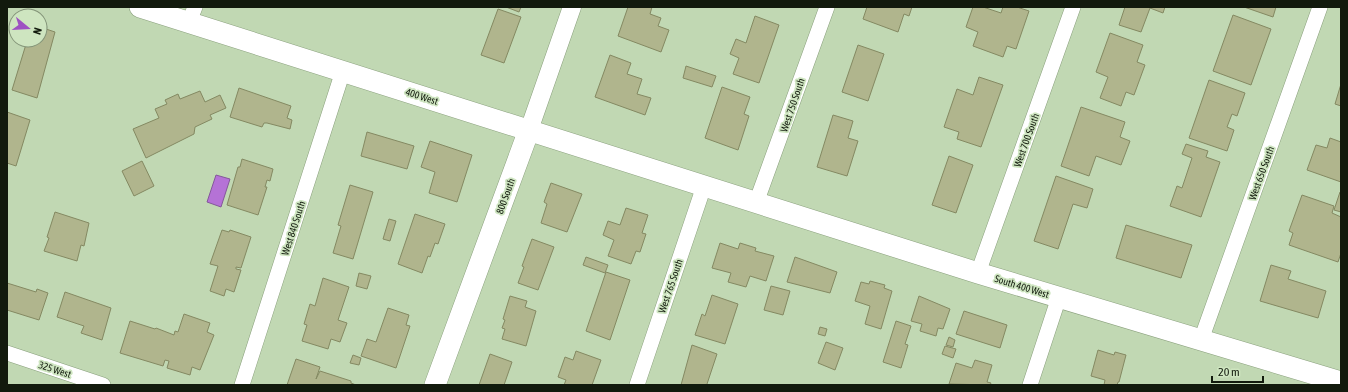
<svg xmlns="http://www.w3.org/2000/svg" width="1348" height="392" viewBox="0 0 1348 392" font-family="'Asap Condensed',sans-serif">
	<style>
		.water { fill: #b572d6; stroke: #84589a }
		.building { fill: #b0b58d; stroke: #848962 }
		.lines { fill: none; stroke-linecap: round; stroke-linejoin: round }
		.minor-casing { stroke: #8aa07d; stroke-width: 16 }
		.tertiary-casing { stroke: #8aa07d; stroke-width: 19 }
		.secondary-casing { stroke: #8aa07d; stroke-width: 22 }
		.minor { stroke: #fff; stroke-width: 15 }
		.tertiary { stroke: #fff; stroke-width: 18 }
		.secondary { stroke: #fff; stroke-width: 21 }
		.labels { text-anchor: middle; stroke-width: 3.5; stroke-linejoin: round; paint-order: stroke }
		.street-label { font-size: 10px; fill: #121a0d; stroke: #cee5c0 }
	</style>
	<rect width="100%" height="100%" fill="#c1d8b3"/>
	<!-- water -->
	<polygon class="water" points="216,175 230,179 221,207 207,202"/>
	<!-- building -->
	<g class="building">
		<polygon points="506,7 521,7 519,12"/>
		<polygon points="628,7 652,7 650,14 661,18 658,26 669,30 661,52 618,36"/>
		<polygon points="867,7 912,7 909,16 904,14 898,32 863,19"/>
		<polygon points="973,7 983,7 1001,13 1003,7 1017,7 1029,11 1016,49 1007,46 1003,57 973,46 978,32 966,27"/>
		<polygon points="1125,7 1165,7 1163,13 1150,8 1141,32 1119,25"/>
		<polygon points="1244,7 1276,7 1273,17"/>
		<polygon points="498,9 521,17 504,63 481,55"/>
		<polygon points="1233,15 1271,29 1251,85 1213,71"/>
		<polygon points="755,16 779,25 759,83 733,74 739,58 730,54 736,39 746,43"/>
		<polygon points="40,27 55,32 37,98 12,90 27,41 40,40"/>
		<polygon points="1110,33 1143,45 1137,62 1145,65 1134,95 1126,92 1121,106 1100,98 1108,77 1096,72"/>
		<polygon points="858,45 884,54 868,101 842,92"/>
		<polygon points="610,55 631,63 627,74 642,79 637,94 651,98 645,115 595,97"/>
		<polygon points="686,66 716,76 712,87 683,78"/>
		<polygon points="979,77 1003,85 981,147 957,139 959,132 944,127 957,89 973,95"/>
		<polygon points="1209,80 1245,93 1237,116 1232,114 1227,127 1234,130 1227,151 1189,138"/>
		<polygon points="1341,84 1341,106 1335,104"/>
		<polygon points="722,87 750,97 744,114 749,116 738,150 705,138"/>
		<polygon points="239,88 291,106 287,118 292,120 290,129 267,123 264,123 262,127 230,117"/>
		<polygon points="200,91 205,102 220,95 226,108 210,115 212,119 195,127 194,134 146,158 133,129 159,118 155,109 167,104 165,100 178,94 180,99"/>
		<polygon points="1081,107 1125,122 1120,137 1130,141 1121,165 1096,156 1089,176 1061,166"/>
		<polygon points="7,112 30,120 16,166 7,163"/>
		<polygon points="833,115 853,121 848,138 858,141 847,176 817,167"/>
		<polygon points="367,132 414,146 407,169 361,156"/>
		<polygon points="1330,138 1341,142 1341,182 1307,170 1316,145 1327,148"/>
		<polygon points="430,141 472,155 457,202 429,193 435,172 421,167"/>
		<polygon points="1186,144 1208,151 1206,157 1220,162 1201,217 1170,206 1177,186 1182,188 1192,158 1182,154"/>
		<polygon points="949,156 973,165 956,213 932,205"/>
		<polygon points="242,159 273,169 270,181 267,180 265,187 267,187 258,215 227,205 238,167 240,167"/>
		<polygon points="142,161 154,186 134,196 122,171"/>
		<polygon points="1056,176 1093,189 1087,208 1073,204 1058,249 1034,241"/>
		<polygon points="551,183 582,194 567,232 541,223 547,204 544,202"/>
		<polygon points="350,185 373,192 353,259 333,253 341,226 338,225"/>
		<polygon points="1340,192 1341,192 1341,212 1334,210"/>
		<polygon points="1302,195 1334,206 1332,213 1341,217 1341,253 1338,262 1289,245 1293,233 1289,231"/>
		<polygon points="626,208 648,215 642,233 646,234 640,252 636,251 631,264 608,256 614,240 603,235 608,221 620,225"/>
		<polygon points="55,212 89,223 84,246 81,245 77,261 44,251 49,238 47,237"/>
		<polygon points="415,214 445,224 438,244 435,243 430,257 428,256 422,273 398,264"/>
		<polygon points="389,219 396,221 390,241 383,239"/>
		<polygon points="1126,225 1192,245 1181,278 1116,258"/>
		<polygon points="222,230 229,232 230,230 251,237 241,268 236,267 236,269 241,270 234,292 226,289 224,296 210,291 218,266 210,264"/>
		<polygon points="532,239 554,247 538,290 518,283 524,267 522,266"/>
		<polygon points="720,243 738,249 740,243 756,248 755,251 774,256 766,281 750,276 746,287 728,282 731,273 712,268"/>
		<polygon points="586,257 608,265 605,273 583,265"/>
		<polygon points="795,257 837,272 830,293 787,282"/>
		<polygon points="1271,265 1291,271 1288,279 1326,291 1318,318 1260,301"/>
		<polygon points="606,272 630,280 610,340 586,331"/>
		<polygon points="359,273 371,276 367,289 356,286"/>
		<polygon points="323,278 349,287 338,320 347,323 340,342 331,339 328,349 302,341 307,325 304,324 310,304 315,306"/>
		<polygon points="870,281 885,285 884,288 892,291 881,329 865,324 870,306 855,301 861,282 869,284"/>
		<polygon points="7,283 36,292 37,289 48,293 39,320 7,310"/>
		<polygon points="771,286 790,291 783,315 764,310"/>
		<polygon points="65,292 111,308 102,340 81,333 84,326 57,317"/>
		<polygon points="712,295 738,304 725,344 695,335 702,314 705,316"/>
		<polygon points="510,296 527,301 525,307 536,311 526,346 502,339 505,329 502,328 505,320 503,319"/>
		<polygon points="919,296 950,309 943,329 938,328 936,336 920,331 922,324 911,321"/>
		<polygon points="388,308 409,315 406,325 410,326 396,368 361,356 367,339 376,342"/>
		<polygon points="964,311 1007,325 1000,348 956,334"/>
		<polygon points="184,314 210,323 207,332 214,335 200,370 192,367 190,375 167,368 169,361 165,360 163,366 120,353 130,321 155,329 156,328 174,335 175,331 178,332"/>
		<polygon points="896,321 911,326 905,344 908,345 901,368 883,362"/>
		<polygon points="820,327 827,329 825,336 818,334"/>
		<polygon points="949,337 955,340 953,347 946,345"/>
		<polygon points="826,342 843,348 835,370 818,363"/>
		<polygon points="692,345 717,354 707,384 708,385 681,385"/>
		<polygon points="945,346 956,349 953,358 942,354"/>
		<polygon points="1098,350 1114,355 1115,352 1126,355 1119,382 1118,382 1117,385 1104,385 1105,380 1091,376"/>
		<polygon points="576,351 601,360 592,385 564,385 566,380 558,377 565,357 573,360"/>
		<polygon points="490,354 512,362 504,385 479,385"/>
		<polygon points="353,355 361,358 359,365 350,363"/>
		<polygon points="296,359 320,367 316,379 320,371 351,381 351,383 356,385 287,385"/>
		<polygon points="975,360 992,365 987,382 991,383 990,385 949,384 956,363 972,368"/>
	</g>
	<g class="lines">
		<!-- minor casing -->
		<g class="minor-casing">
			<g id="minor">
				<polyline points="189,22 195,7"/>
				<polyline points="756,203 827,7"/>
				<polyline points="978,273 1073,7"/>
				<polyline points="1201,340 1320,7"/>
				<polyline points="7,353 103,385"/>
				<polyline points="242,385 343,71"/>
				<polyline points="637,385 704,186"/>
				<polyline points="1030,385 1059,297"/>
			</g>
		</g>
		<!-- tertiary casing -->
		<g class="tertiary-casing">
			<polyline id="tertiary" points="529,130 572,7"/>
		</g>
		<!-- secondary casing -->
		<g class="secondary-casing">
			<g id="secondary">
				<polyline points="140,7 978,273 1341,382"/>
				<polyline points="435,385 529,130"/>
			</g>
		</g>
		<!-- minor -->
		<use href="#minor" class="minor"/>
		<!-- tertiary -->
		<use href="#tertiary" class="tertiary"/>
		<!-- secondary -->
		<use href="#secondary" class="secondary"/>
	</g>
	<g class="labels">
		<!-- street labels -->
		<g class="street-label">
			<text transform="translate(422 96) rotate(18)" y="4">400 West</text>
			<text transform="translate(792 105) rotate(-71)" y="4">West 750 South</text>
			<text transform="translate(1026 140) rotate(-70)" y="4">West 700 South</text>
			<text transform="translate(1261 173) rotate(-70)" y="4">West 650 South</text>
			<text transform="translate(505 196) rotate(-70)" y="4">800 South</text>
			<text transform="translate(293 228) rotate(-72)" y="4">West 840 South</text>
			<text transform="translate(670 286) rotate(-71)" y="4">West 765 South</text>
			<text transform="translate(1022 286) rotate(17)" y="4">South 400 West</text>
			<text transform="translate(55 369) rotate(18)" y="4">325 West</text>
		</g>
	</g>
	<!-- border -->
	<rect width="1348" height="392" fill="none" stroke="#121a0d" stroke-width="16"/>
	<!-- north arrow -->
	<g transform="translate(28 28) rotate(108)"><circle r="19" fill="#cee5c0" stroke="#839478"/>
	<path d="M0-3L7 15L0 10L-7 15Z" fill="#9e51c2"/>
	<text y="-6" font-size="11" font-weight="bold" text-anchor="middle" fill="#121a0d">N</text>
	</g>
	<!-- scale -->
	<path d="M1212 376v6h51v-6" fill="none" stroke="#121a0d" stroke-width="2"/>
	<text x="1218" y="376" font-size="12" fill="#121a0d" stroke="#cee5c0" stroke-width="3" paint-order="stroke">20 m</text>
</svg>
